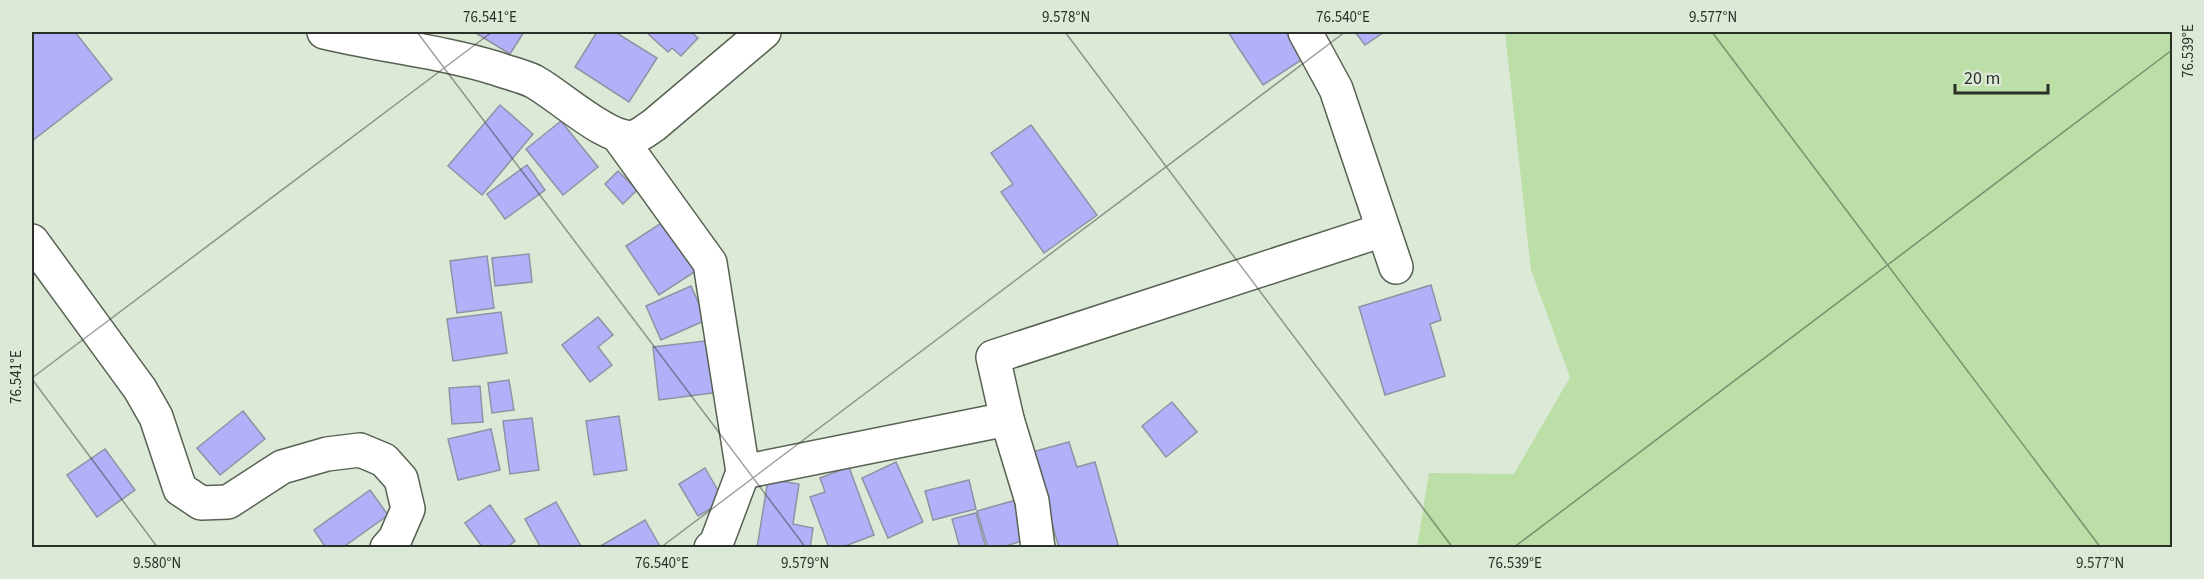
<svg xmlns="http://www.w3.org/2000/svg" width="2204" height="579" viewBox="0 0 2204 579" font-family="'Source Sans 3',sans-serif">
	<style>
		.green { fill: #bbdfa7 }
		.building { fill: #b3b0fa; stroke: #9191a5; stroke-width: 1.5 }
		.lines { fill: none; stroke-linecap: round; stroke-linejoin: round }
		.minor-casing { stroke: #566151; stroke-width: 36 }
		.minor { stroke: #fff; stroke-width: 33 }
		.ticks { fill: none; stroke: #2a2f27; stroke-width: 1.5; stroke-opacity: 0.45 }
		.neatline { fill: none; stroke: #2a2f27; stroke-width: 2 }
		.ticks-label { font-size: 15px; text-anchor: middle; fill: #2a2f27 }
	</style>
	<rect width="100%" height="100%" fill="#dce9d6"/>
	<!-- green -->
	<polygon class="green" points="1505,32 2172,32 2172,547 1417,547 1429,473 1514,474 1570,377 1531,270"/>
	<!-- building -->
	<g class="building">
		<polygon points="32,32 75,32 112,79 32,141"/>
		<polygon points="474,32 524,32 510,54"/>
		<polygon points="597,32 615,32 657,58 629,102 575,67"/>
		<polygon points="646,32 691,32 698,38 681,56 672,48 668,52"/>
		<polygon points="1228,32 1298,32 1312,53 1263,85"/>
		<polygon points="1355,32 1384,32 1365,45"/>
		<polygon points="500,105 533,134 482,195 448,166"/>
		<polygon points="561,121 598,167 563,195 526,149"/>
		<polygon points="1031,125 1097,215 1044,253 1001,192 1013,184 991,153"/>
		<polygon points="527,165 545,190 505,219 487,194"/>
		<polygon points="618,171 637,190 623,204 605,184"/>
		<polygon points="669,218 702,267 659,295 626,246"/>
		<polygon points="529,254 532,282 495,286 492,258"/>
		<polygon points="487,256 494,308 457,313 450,261"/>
		<polygon points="1431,285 1441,320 1430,324 1445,376 1385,395 1359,307"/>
		<polygon points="691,286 706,320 661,340 646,306"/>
		<polygon points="501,312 507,353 453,361 447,319"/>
		<polygon points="598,317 613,335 598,347 612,365 590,382 562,345"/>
		<polygon points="714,340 720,392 659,400 653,347"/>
		<polygon points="509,380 514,410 492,413 488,383"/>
		<polygon points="480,386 483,422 452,424 449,388"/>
		<polygon points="1172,402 1197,432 1166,457 1142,426"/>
		<polygon points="243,411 265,439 220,475 197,448"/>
		<polygon points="619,416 627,470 594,475 586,421"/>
		<polygon points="532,418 539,470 510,474 503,421"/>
		<polygon points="491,429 500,470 458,480 448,439"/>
		<polygon points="1069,442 1077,467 1095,462 1119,548 1059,548 1032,452"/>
		<polygon points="105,449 135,490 97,517 67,475"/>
		<polygon points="896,462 923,522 888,538 862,478"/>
		<polygon points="849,467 874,535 840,548 829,548 810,497 825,492 820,478"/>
		<polygon points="705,468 724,501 698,516 679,484"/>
		<polygon points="768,479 799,484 793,524 813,528 810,548 757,548"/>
		<polygon points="969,480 976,509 933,520 925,491"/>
		<polygon points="370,490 388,515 342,548 326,548 314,530"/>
		<polygon points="1016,500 1028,539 999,548 988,548 977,511"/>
		<polygon points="556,502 582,548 541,548 525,519"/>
		<polygon points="490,505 515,541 506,548 483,548 465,523"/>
		<polygon points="976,513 986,548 960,548 952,519"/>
		<polygon points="645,520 661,548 597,548"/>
	</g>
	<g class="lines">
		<!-- minor casing -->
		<g class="minor-casing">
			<g id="minor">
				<path d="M324,32C382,46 441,51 498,69C509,73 522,76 533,81C558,94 608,142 634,137C641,135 648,129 654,125L764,32"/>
				<polyline points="1305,32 1336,89 1396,267"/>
				<polyline points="619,137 710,263 743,472 1007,419"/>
				<polyline points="32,241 140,389 156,417 180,489 201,503 228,502 282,467 327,454 360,450 384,460 401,479 408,509 395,539 387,548"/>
				<polyline points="711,548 716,544 743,472"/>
				<polyline points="1038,548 1032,501 1007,419 993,357 1383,230"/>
			</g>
		</g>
		<!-- minor -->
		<use href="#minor" class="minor"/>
	</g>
	<!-- ticks -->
	<path class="ticks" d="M417,32L806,548M1065,32L1453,548M1712,32L2101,548M32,378L492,32M32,379L158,548M660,548L1345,32M1513,548L2172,50"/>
	<!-- border -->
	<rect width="2204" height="579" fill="none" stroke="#dce9d6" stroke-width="66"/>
	<!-- scale -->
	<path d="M1955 84v9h93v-9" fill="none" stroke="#2a2f27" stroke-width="3"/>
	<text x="1964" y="84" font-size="18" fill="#2a2f27" stroke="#dce9d6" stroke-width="4.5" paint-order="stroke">20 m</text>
	<rect x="33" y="33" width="2138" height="513" class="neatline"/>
	<g class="ticks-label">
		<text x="490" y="22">76.541°E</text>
		<text x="1066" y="22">9.578°N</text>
		<text x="1343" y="22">76.540°E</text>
		<text x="1713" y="22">9.577°N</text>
		<text transform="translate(2188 51) rotate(-90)" y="5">76.539°E</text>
		<text transform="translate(16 377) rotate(-90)" y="5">76.541°E</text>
		<text x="157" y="568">9.580°N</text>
		<text x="662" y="568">76.540°E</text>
		<text x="805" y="568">9.579°N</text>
		<text x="1515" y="568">76.539°E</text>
		<text x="2100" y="568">9.577°N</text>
	</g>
</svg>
